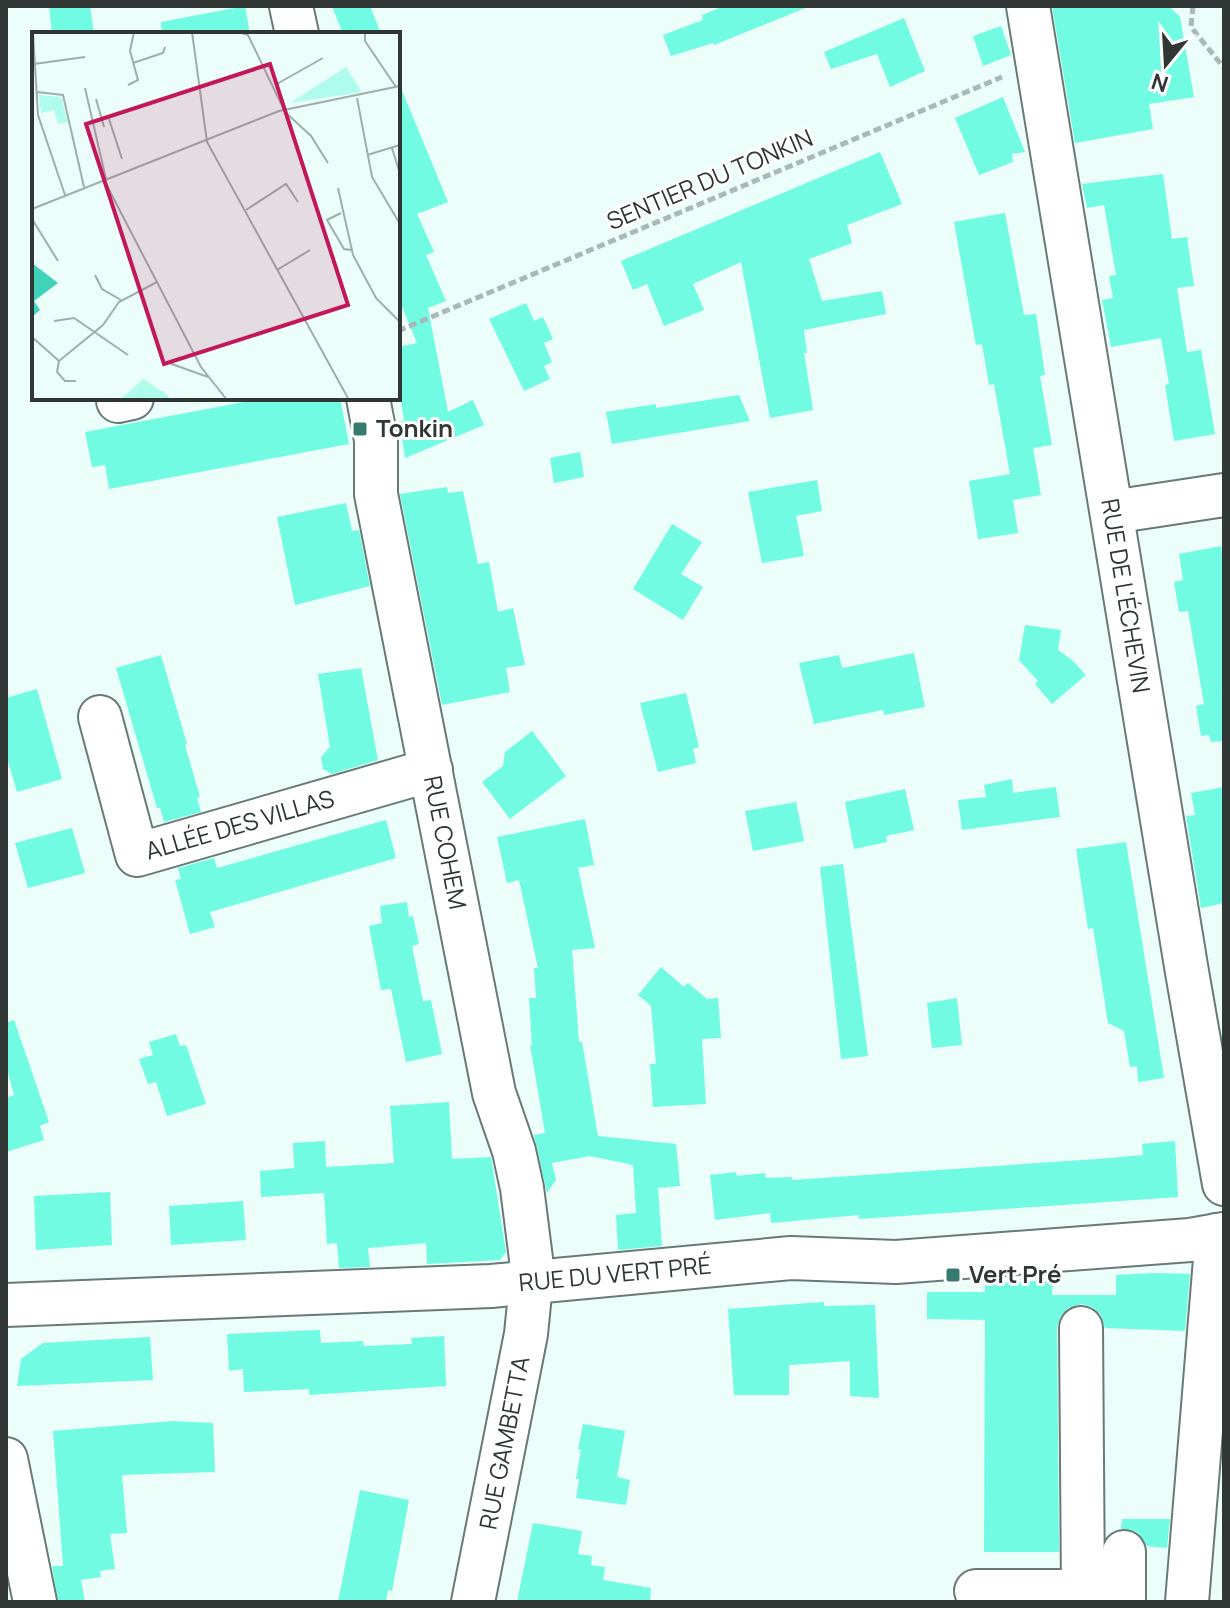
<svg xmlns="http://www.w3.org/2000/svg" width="1230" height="1608" viewBox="0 0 1230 1608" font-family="Manrope,sans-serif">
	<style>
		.building { fill: #71fbe2 }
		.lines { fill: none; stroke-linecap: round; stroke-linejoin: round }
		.minor-casing { stroke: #697a76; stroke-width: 46 }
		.path { stroke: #aab9b5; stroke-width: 5; stroke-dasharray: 8 4; stroke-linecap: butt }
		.minor { stroke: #fff; stroke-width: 42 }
		.poi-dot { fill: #377b6f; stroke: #fff; stroke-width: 3 }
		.labels { text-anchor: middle; stroke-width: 6; stroke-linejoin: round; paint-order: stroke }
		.street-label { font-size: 24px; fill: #2f3634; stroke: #fff }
		.poi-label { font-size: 24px; font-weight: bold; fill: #2f3634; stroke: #fff; text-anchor: start }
		.inset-road { fill: none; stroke: #a0aeaa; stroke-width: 2 }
		.view { fill: #c2185b; fill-opacity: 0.15; stroke: #c2185b; stroke-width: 4 }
		.inset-edge { fill: none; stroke: #2f3634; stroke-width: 4 }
	</style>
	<rect width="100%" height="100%" fill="#ebfef9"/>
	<!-- building -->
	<g class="building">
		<polygon points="49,6 90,6 94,34 52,34"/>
		<polygon points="245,6 250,34 162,34 161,22"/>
		<polygon points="332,6 370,6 381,34 343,34"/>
		<polygon points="724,6 808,6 808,7 714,45 713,43 671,56 663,35 703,20 702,15"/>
		<polygon points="1052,6 1169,6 1180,17 1194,97 1149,104 1153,129 1075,143"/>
		<polygon points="904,18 925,71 890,87 877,54 831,69 824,52"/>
		<polygon points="1001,26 1011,55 983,66 973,36"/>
		<polygon points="398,81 448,202 417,214 434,252 426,255 446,301 428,308 448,412 473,400 484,425 405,458 400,422 404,420 398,382 398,347 417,343 398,297"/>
		<polygon points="1003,97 1025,152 1012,154 1013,162 979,175 955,118"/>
		<polygon points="880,152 902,204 847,225 852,243 809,259 822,301 882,291 886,314 804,330 807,353 804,353 813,410 770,418 741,262 693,284 704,310 664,326 647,284 633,290 621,261"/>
		<polygon points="1163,174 1172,239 1187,237 1194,286 1177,288 1187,352 1201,350 1215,434 1174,441 1165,385 1169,384 1161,338 1111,347 1102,300 1113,298 1109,276 1116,275 1104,205 1087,208 1082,184"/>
		<polygon points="1005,213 1024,315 1036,314 1045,375 1040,376 1052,445 1033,448 1041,495 1013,500 1018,533 978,539 969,481 1010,474 994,384 989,385 982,344 976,345 954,222"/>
		<polygon points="526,303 534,321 543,317 553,339 544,343 552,362 544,366 550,379 524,391 489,319"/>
		<polygon points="739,395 750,421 612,444 606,412 656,404 656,408"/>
		<polygon points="265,398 340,398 349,444 109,489 105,465 92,467 85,432"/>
		<polygon points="580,452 584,477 554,483 550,458"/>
		<polygon points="817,480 822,511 796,516 804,556 762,563 748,492"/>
		<polygon points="447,487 448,493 463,491 478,564 489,562 498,612 513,608 525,665 506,668 510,692 442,705 400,494"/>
		<polygon points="346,503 352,531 359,530 370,586 295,605 277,517"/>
		<polygon points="672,524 702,542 681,574 703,587 683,620 633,589"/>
		<polygon points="1221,546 1224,566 1224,741 1211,742 1209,735 1201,736 1196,706 1204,704 1188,611 1179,612 1174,582 1183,580 1179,554"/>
		<polygon points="1025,625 1061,630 1058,650 1072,660 1086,675 1052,704 1035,684 1038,681 1019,660"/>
		<polygon points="914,653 925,707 884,715 883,710 814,724 799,663 839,655 842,668"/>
		<polygon points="161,655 187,744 185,745 200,797 197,798 201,812 164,822 160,808 157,808 116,668"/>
		<polygon points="361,668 378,760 332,774 323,769 321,757 330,747 318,674"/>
		<polygon points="37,689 62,779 17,792 6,754 6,698"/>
		<polygon points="686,693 699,747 693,749 696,763 658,772 640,703"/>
		<polygon points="532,731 566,776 510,819 482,782 503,766 505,752"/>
		<polygon points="1012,779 1013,793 1056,787 1060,817 962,830 958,800 986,797 984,785"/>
		<polygon points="1224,787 1224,903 1201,908 1186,816 1195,815 1191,793"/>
		<polygon points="905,789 914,830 886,836 887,842 854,849 845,802"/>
		<polygon points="796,802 804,841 753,851 745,811"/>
		<polygon points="585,819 594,865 578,868 595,948 572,950 579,1042 582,1042 598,1136 676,1144 680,1186 658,1188 662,1246 618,1250 616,1215 636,1213 633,1165 590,1156 552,1163 556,1180 547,1193 534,1135 545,1133 530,1045 532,1045 529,998 536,998 534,968 538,968 519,880 507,883 497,837"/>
		<polygon points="386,820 396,858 210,912 215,927 190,934 175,880 181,879 178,868 214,858 217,868"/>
		<polygon points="72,828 85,873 28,888 15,843"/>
		<polygon points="1126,842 1164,1078 1138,1082 1137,1066 1130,1067 1124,1031 1108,1023 1093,928 1088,929 1076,849"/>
		<polygon points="843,864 868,1056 841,1059 820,867"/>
		<polygon points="407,902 409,917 413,916 419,944 412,946 423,1001 431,1000 442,1054 406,1062 391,989 381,990 369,926 382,923 380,906"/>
		<polygon points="661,967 684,987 688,983 707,999 718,998 721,1038 702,1039 706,1104 653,1107 650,1064 656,1064 651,1006 638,995"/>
		<polygon points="957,998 962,1045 932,1048 927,1003"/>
		<polygon points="14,1020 49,1122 40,1126 44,1140 6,1152 6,1098 14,1095 6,1066 6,1023"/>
		<polygon points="176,1034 180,1046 186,1045 206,1104 167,1116 156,1082 148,1084 139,1059 153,1055 149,1042"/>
		<polygon points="449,1102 452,1159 491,1157 506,1252 500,1260 427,1264 426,1243 368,1248 370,1267 339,1268 337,1243 327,1244 324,1193 261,1197 260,1171 294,1168 293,1143 325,1141 326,1167 394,1163 390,1106"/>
		<polygon points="1175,1141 1178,1197 859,1219 859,1215 771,1223 770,1213 715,1220 710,1175 736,1172 737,1176 765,1173 766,1178 792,1177 792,1180 1097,1159 1143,1155 1142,1144"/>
		<polygon points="110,1192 112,1245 36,1250 34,1196"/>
		<polygon points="243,1201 246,1240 171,1245 169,1206"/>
		<polygon points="1155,1273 1190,1274 1185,1331 1105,1328 1101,1315 1092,1307 1082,1304 1068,1308 1060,1317 1057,1328 1059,1552 984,1552 985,1320 927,1319 927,1292 985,1292 985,1284 1053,1280 1052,1295 1116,1295 1116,1275"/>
		<polygon points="824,1302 824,1306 875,1305 879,1398 850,1396 850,1361 789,1365 789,1395 734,1395 728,1309"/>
		<polygon points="320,1330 321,1343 363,1341 364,1346 412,1344 411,1338 444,1336 446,1386 309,1395 309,1389 244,1392 243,1369 229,1371 227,1334"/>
		<polygon points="150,1337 153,1380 17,1386 21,1359 43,1343"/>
		<polygon points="173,1421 213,1423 215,1472 122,1475 127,1533 110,1534 115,1569 100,1571 101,1577 81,1580 85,1602 58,1602 52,1566 63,1566 53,1431"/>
		<polygon points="583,1424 625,1431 617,1477 630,1480 626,1505 576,1498 579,1479 576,1479 581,1450 578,1449"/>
		<polygon points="360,1490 409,1500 392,1591 388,1590 386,1602 338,1602"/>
		<polygon points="1122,1519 1170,1519 1167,1548 1147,1546 1137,1532 1121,1529"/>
		<polygon points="533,1523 582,1531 578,1554 592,1556 591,1565 605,1567 603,1580 651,1588 650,1602 517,1602"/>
	</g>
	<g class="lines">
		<!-- minor casing -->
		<g class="minor-casing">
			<g id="minor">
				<polyline points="291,6 297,34"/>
				<path id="s1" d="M1028,6L1187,972L1224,1184"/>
				<path id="s2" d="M368,398L376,440V494L494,1093L514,1151L522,1188L531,1259V1284L526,1334L473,1602"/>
				<polyline points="118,401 132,398"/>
				<polyline points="1112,512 1224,495"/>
				<path id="s3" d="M100,717L137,855L431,770"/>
				<path id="s4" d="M6,1305L491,1286L791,1258L896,1262L1190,1240L1224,1234"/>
				<polyline points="1081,1328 1083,1591"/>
				<polyline points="6,1459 35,1602"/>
				<polyline points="976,1591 1124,1591"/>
				<polyline points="1124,1602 1124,1552"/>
				<polyline points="1187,1602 1217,1235"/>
			</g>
		</g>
		<!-- path -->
		<g class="path">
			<polyline points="1193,6 1191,27 1224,68"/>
			<polyline points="398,331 1002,77"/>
		</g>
		<!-- minor -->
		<use href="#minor" class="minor"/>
	</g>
	<!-- markers -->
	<g class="poi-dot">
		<rect x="352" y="421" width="16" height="16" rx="4"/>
		<rect x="945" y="1267" width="16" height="16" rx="4"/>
	</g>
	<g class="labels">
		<!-- street labels -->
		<g class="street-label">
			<text transform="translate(710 180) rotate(-23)" y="8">SENTIER DU TONKIN</text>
			<text dy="8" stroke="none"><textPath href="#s1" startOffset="598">RUE DE L'ÉCHEVIN</textPath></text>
			<text dy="8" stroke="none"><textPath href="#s3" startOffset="250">ALLÉE DES VILLAS</textPath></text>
			<text dy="8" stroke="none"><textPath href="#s2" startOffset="452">RUE COHEM</textPath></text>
			<text dy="8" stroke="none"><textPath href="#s4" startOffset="610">RUE DU VERT PRÉ</textPath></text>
			<text transform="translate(505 1443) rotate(-79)" y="8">RUE GAMBETTA</text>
		</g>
		<!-- poi labels -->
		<g class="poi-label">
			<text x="376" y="437">Tonkin</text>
			<text x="969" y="1283">Vert Pré</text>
		</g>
	</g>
	<!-- overview -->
	<g transform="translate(32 32)">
		<rect width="368" height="368" fill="#ebfef9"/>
		<path d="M314,35L330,60L258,71ZM7,63L29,65L36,90L26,92L22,78L9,81ZM111,347L134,362L139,368H88Z" fill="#affcec"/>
		<path d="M0,231L26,251L2,269L8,278L0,285Z" fill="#40d2ba"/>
		<path class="inset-road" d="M1,0L6,83L33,163M160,0L175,110L317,368M206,0L216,3L253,80L279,104L296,131M333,0V9L364,55M101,31L131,21L133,15M2,32L53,25M96,53L106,48L98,19L102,0M243,53L291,26M53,56L74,147M5,60L31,63L52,155M325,66L340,145L368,192M64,67L72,95M77,87L90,127M360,116L368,142M335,123L368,113M72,148L169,335L195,368M306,156L321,223L344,266L368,290M0,177L247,79L368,54M214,178L254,152L266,170M309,181L295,188L312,217L319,218M0,187L26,229M245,238L278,218M63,243L70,257L89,268M22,289L42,286L96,323M0,305L27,329L71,293L87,270L125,250M27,329L25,340L33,349H44M137,331L176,345"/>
		<path class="view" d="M238,32L316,273L132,332L54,92Z"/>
		<rect width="368" height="368" class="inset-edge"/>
	</g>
	<!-- border -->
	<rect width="1230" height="1608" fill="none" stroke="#2f3634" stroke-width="16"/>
	<!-- north arrow -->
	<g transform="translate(1166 64) rotate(198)" stroke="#ffffff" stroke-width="6" paint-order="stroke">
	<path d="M0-6L14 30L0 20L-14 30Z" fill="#2f3634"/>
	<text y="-12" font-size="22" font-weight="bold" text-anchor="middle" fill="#2f3634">N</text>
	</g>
</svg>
